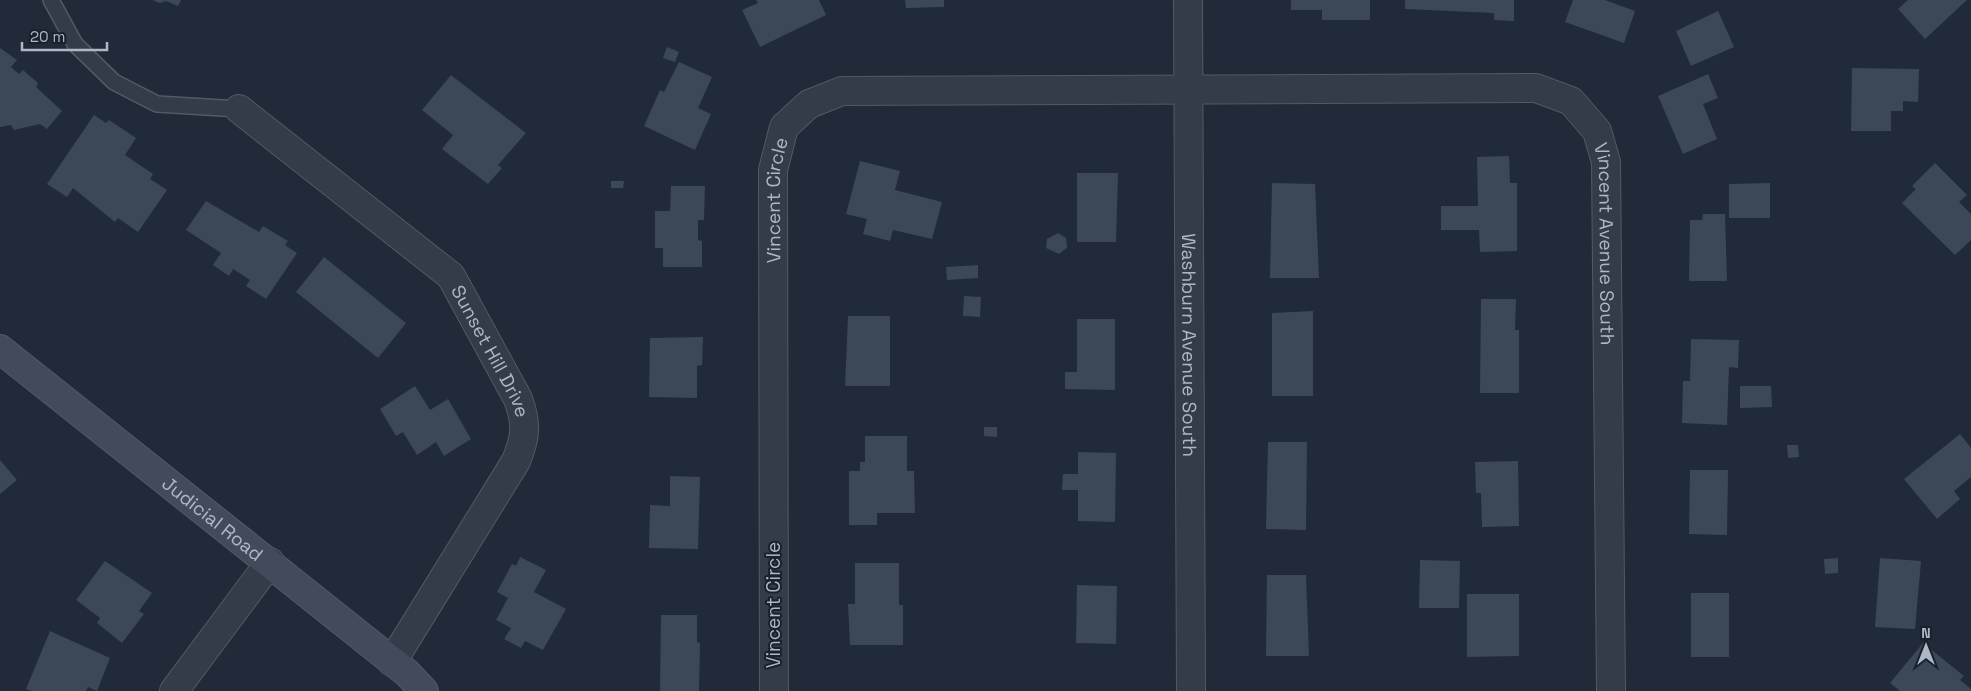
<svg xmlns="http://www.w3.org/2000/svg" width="1971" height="691" viewBox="0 0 1971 691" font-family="'Space Grotesk',sans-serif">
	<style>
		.building { fill: #3c4858 }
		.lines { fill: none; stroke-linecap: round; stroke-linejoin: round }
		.lane-casing { stroke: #515a66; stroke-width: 18 }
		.street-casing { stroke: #515a66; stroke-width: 30 }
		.secondary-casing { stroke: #515a66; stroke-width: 30 }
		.lane { stroke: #333c49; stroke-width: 15 }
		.street { stroke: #333c49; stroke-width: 28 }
		.secondary { stroke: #414b5c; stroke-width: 28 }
		.labels { text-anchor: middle; stroke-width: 4; stroke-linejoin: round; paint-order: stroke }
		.street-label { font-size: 19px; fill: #aeb7c5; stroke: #19212d }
	</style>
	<rect width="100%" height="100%" fill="#202a38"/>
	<!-- building -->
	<g class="building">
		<polygon points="152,0 181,0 178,6 166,1 160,3"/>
		<polygon points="756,0 819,0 826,15 760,47 742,10 758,3"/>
		<polygon points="905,0 944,0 944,7 906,8"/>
		<polygon points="1291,0 1370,0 1370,20 1322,20 1322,10 1291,10"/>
		<polygon points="1405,0 1514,0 1514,21 1494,20 1494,13 1405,9"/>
		<polygon points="1573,0 1605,0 1635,11 1624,43 1565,22"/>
		<polygon points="1908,0 1967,0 1925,39 1898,9"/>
		<polygon points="1718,11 1734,47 1691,66 1676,31"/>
		<polygon points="667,47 679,52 675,62 663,58"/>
		<polygon points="0,48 17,60 11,67 19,74 23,70 38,83 36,87 62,111 47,129 40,124 14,130 11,125 0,127"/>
		<polygon points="679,62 712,77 698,108 711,114 695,150 644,126 660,90 664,92"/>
		<polygon points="1852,68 1919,69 1918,102 1903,101 1903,111 1891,111 1891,131 1851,131"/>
		<polygon points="1708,74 1718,98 1703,104 1717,139 1683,154 1658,96"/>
		<polygon points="451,75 526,133 498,165 502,168 488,184 442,149 453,135 422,110"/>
		<polygon points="94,115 106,123 109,120 136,138 125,155 153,174 150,179 167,190 138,232 118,218 115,222 73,188 67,197 47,184"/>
		<polygon points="1509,156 1510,183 1517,183 1517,251 1480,252 1479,230 1441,230 1441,206 1478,206 1477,157"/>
		<polygon points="860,161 900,171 895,190 942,202 932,239 893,230 890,241 863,234 867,219 846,214"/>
		<polygon points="1935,163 1967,195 1959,202 1971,214 1971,240 1955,255 1902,203 1916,189 1912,186"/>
		<polygon points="1077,173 1118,173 1116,242 1077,242"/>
		<polygon points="611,181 624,181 623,188 611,188"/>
		<polygon points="1272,183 1315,184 1319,278 1270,278"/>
		<polygon points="1770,183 1770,218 1729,218 1729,184"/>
		<polygon points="671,186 705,186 704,220 698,220 698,240 702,241 702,267 663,267 663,248 655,248 655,211 670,211"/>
		<polygon points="206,201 259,232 263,226 288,241 285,245 297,253 266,299 246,286 250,280 233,269 229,276 213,265 221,253 186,230"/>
		<polygon points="1703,214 1725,214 1727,281 1689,281 1690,220 1702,220"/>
		<polygon points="1058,233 1066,238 1067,248 1059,254 1046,248 1047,239"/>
		<polygon points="324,257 406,323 378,358 296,292"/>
		<polygon points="978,265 978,278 947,280 946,267"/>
		<polygon points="964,296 981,297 980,317 963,316"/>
		<polygon points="1481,299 1516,299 1515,330 1519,330 1519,393 1480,393"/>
		<polygon points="1313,311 1313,396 1272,396 1272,313"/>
		<polygon points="848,316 890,316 890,386 845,386"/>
		<polygon points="1077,319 1115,319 1115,390 1065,389 1065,372 1077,372"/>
		<polygon points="703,337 702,365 697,366 697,398 649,397 650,338"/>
		<polygon points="1691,339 1739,340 1738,368 1729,367 1727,425 1682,423 1683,381 1690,381"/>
		<polygon points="415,386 430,410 448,399 471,439 444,456 436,442 417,455 403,432 396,436 380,409"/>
		<polygon points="1740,386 1771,386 1772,407 1740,408"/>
		<polygon points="984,427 997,427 997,437 984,436"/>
		<polygon points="1960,434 1971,448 1971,477 1954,491 1960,499 1937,519 1904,479"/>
		<polygon points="865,436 907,436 907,471 914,471 915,513 877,513 877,525 849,525 849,471 860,471 860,462 865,462"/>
		<polygon points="1268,442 1307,442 1306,530 1266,529"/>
		<polygon points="1787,445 1798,445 1799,457 1788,458"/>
		<polygon points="1078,452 1116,453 1115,522 1078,521 1078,490 1062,490 1063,474 1078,474"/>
		<polygon points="0,460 17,480 0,494"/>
		<polygon points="1518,461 1519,526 1482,527 1481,493 1476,493 1475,462"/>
		<polygon points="1690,470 1728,470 1727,535 1689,534"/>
		<polygon points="670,476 700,477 698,549 649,548 650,505 670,506"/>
		<polygon points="520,557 546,570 534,592 566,609 543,650 525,641 521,648 504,639 511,628 496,620 508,598 497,592 512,564 516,566"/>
		<polygon points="1838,558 1838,573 1825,574 1824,559"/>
		<polygon points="1880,558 1921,561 1915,629 1875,627"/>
		<polygon points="1420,560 1460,561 1459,608 1419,608"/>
		<polygon points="105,561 152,593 139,611 144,614 122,643 97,623 100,618 76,600"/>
		<polygon points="855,563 899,563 899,605 903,605 903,645 850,645 848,604 855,604"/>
		<polygon points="1267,575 1306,575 1309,656 1266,656"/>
		<polygon points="1077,585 1117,586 1116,644 1076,643"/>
		<rect x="1691" y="593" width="38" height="64"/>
		<polygon points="1467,594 1519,594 1519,656 1467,657"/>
		<polygon points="661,615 697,615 697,642 700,643 699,691 660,691"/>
		<polygon points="50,631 110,658 97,691 88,687 86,691 32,691 26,689"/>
		<polygon points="1923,643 1964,676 1960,680 1971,689 1971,691 1900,691 1890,683"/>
	</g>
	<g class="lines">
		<!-- lane casing -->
		<g class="lane-casing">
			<polyline id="lane" points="51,0 75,44 114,82 157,104 239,109"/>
		</g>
		<!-- street casing -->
		<g class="street-casing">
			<g id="street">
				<path id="s1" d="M1188,0L1191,691"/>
				<path id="s2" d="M239,109L451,276L518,399C527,423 526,437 516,461L392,662"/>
				<polyline points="174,691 270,562"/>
				<path id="s3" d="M774,691L773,170L784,127L809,104L842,91L1536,88L1571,101L1597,131L1606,162L1611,691"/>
			</g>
		</g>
		<!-- secondary casing -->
		<g class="secondary-casing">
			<g id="secondary">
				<path id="s4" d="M0,349L407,673L424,691"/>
			</g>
		</g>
		<!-- lane -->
		<use href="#lane" class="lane"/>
		<!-- street -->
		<use href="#street" class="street"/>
		<!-- secondary -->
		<use href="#secondary" class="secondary"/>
	</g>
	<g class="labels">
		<!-- street labels -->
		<g class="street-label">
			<text dy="7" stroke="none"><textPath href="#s3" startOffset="491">Vincent Circle</textPath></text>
			<text dy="7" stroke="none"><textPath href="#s3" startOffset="1520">Vincent Avenue South</textPath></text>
			<text dy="7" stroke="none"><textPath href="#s1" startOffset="345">Washburn Avenue South</textPath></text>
			<text dy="7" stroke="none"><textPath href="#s2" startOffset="355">Sunset Hill Drive</textPath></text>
			<text dy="7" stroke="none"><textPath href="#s4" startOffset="272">Judicial Road</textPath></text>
			<text transform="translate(773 605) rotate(-90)" y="7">Vincent Circle</text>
		</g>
	</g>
	<!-- north arrow -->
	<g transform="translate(1926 646)" stroke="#19212d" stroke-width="4" paint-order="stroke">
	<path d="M0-4L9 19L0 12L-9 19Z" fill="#aeb7c5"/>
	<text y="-8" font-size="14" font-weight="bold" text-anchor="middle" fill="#aeb7c5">N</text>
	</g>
	<!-- scale -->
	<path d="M22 42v8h85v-8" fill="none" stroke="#aeb7c5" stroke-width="2.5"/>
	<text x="30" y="42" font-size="15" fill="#aeb7c5" stroke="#19212d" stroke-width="4" paint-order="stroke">20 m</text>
</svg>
